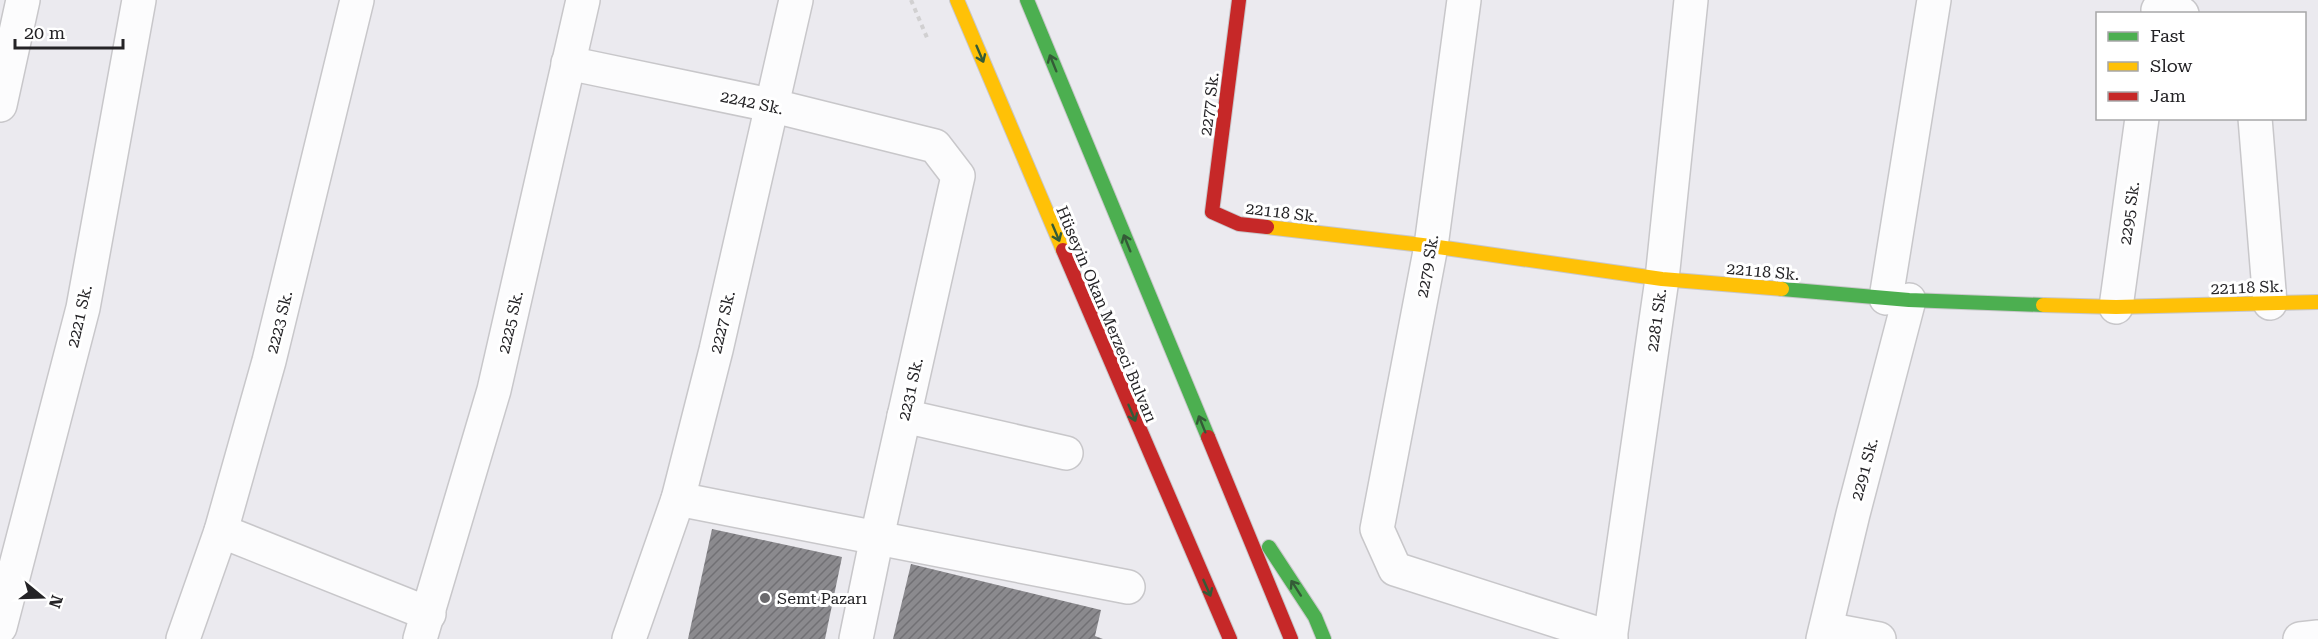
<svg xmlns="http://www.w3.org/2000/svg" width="2318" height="639" viewBox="0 0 2318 639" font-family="'Roboto Serif',serif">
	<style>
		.building { fill: url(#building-hatch) }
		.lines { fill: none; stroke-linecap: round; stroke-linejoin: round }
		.street-casing { stroke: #c8c7ca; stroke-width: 36 }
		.fast-casing { stroke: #c8c7ca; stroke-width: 16 }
		.slow-casing { stroke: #c8c7ca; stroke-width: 16 }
		.jam-casing { stroke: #c8c7ca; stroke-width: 16 }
		.path { stroke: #d1d0d1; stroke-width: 4; stroke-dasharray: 4.5 4.5; stroke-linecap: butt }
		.street { stroke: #fcfcfd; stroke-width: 33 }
		.fast { stroke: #4caf50; stroke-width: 14 }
		.slow { stroke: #ffc107; stroke-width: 14 }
		.jam { stroke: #c62828; stroke-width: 14 }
		.oneway { stroke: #345b37 }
		.poi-dot { fill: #6a696c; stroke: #fff; stroke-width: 2 }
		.labels { text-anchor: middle; stroke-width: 6; stroke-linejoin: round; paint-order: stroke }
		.street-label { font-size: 16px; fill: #242326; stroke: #fff }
		.poi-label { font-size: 16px; fill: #242326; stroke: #fff; text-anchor: start }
	</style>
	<defs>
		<pattern id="building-hatch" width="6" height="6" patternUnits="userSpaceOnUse" patternTransform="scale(1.5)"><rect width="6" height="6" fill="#8b8a8e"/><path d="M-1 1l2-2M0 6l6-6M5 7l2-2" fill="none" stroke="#717074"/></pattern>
	</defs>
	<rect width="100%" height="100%" fill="#ebeaef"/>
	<!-- building -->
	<g class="building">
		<polygon points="712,529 842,557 825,639 688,639"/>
		<polygon points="911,564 1101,610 1095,636 1103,639 893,639"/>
	</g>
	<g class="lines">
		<!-- street casing -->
		<g class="street-casing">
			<g id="street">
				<polyline points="1464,0 1431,246 1377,529 1395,569 1611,638"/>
				<polyline points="2158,10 2182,14"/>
				<polyline points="568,63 770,105 935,146 958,176 877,537 856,639"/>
				<polyline points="0,105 23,0"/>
				<polyline points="2255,118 2270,303"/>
				<polyline points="1886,298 1934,0"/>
				<polyline points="2116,307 2142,118"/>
				<polyline points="904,416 1066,453"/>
				<polyline points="678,499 1128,587"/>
				<polyline points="221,531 429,614"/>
				<polyline points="0,627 83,308 139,0"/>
				<polyline points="1826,629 1879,639"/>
				<polyline points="183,639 221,531 269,361 357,0"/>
				<polyline points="420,639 494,390 583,0"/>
				<polyline points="629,639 678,499 716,350 796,0"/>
				<polyline points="1610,639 1662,279 1691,0"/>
				<polyline points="1823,639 1853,514 1909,300"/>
				<polyline points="2300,639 2318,637"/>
			</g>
		</g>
		<!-- fast casing -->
		<g class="fast-casing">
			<g id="fast">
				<polyline points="1027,0 1208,437"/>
				<polyline points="1782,289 1909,300 2043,305"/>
				<polyline points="1269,547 1315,617 1324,639"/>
			</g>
		</g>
		<!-- slow casing -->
		<g class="slow-casing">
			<g id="slow">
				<polyline points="957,0 1063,250"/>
				<polyline points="1267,227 1431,246 1662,279 1782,289"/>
				<polyline points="2043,305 2116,307 2318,302"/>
			</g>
		</g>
		<!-- jam casing -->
		<g class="jam-casing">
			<g id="jam">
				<polyline points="1239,0 1212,212 1239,224 1267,227"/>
				<polyline points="1063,250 1230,639"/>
				<polyline points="1208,437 1291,639"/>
			</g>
		</g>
		<!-- path -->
		<polyline class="path" points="911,0 928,40"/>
		<!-- street -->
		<use href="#street" class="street"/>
		<!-- fast -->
		<use href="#fast" class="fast"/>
		<!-- slow -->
		<use href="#slow" class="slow"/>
		<!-- jam -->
		<use href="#jam" class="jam"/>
	</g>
	<!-- one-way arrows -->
	<defs><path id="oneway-shaft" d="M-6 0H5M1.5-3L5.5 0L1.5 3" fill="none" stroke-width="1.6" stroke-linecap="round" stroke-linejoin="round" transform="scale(1.5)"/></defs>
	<g class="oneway">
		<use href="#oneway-shaft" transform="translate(980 54) rotate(67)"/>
		<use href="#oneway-shaft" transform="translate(1053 63) rotate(-112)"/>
		<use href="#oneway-shaft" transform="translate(1056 233) rotate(67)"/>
		<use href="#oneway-shaft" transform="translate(1127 243) rotate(-112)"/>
		<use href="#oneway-shaft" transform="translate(1132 413) rotate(67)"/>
		<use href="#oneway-shaft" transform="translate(1202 424) rotate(-112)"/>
		<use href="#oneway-shaft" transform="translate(1207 588) rotate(66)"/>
		<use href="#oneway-shaft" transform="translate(1296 588) rotate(-123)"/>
	</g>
	<!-- markers -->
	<circle class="poi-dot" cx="765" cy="598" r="6"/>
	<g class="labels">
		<!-- street labels -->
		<g class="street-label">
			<text transform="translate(752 102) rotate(12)" y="6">2242 Sk.</text>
			<text transform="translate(1209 104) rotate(-83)" y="6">2277 Sk.</text>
			<text transform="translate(1282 212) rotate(7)" y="6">22118 Sk.</text>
			<text transform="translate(2129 213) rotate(-82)" y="6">2295 Sk.</text>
			<text transform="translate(1427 266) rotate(-80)" y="6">2279 Sk.</text>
			<text transform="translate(1763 271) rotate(5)" y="6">22118 Sk.</text>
			<text transform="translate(2247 287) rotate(-2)" y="6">22118 Sk.</text>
			<text transform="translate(1107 314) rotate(67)" y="6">Hüseyin Okan Merzeci Bulvarı</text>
			<text transform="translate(79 316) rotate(-77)" y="6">2221 Sk.</text>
			<text transform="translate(1656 320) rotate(-82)" y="6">2281 Sk.</text>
			<text transform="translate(279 322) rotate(-76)" y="6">2223 Sk.</text>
			<text transform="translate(510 322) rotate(-77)" y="6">2225 Sk.</text>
			<text transform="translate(722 322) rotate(-77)" y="6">2227 Sk.</text>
			<text transform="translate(910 389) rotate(-77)" y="6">2231 Sk.</text>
			<text transform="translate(1864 469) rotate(-75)" y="6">2291 Sk.</text>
		</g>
		<!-- poi labels -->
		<g class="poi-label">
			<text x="777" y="604">Semt Pazarı</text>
		</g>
	</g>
	<!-- legend -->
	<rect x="2096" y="12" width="210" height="108" fill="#ffffff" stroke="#a7a7a8" stroke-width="1.5"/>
	<rect x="2108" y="32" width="30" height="9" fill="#4caf50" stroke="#a7a7a8" stroke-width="1.5"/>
	<text x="2150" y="42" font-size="18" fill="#242326">Fast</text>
	<rect x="2108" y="62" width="30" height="9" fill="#ffc107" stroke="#a7a7a8" stroke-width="1.5"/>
	<text x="2150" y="72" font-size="18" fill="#242326">Slow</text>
	<rect x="2108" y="92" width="30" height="9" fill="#c62828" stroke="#a7a7a8" stroke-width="1.5"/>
	<text x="2150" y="102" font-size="18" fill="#242326">Jam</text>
	<!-- north arrow -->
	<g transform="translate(42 597) rotate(109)" stroke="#ffffff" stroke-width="4.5" paint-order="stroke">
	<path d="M0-4.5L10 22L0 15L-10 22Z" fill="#242326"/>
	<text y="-9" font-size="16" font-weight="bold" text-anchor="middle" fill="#242326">N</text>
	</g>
	<!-- scale -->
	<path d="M15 39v9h108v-9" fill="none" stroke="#242326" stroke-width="3"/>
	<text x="24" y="39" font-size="18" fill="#242326" stroke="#ffffff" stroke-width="4.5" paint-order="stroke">20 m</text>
</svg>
